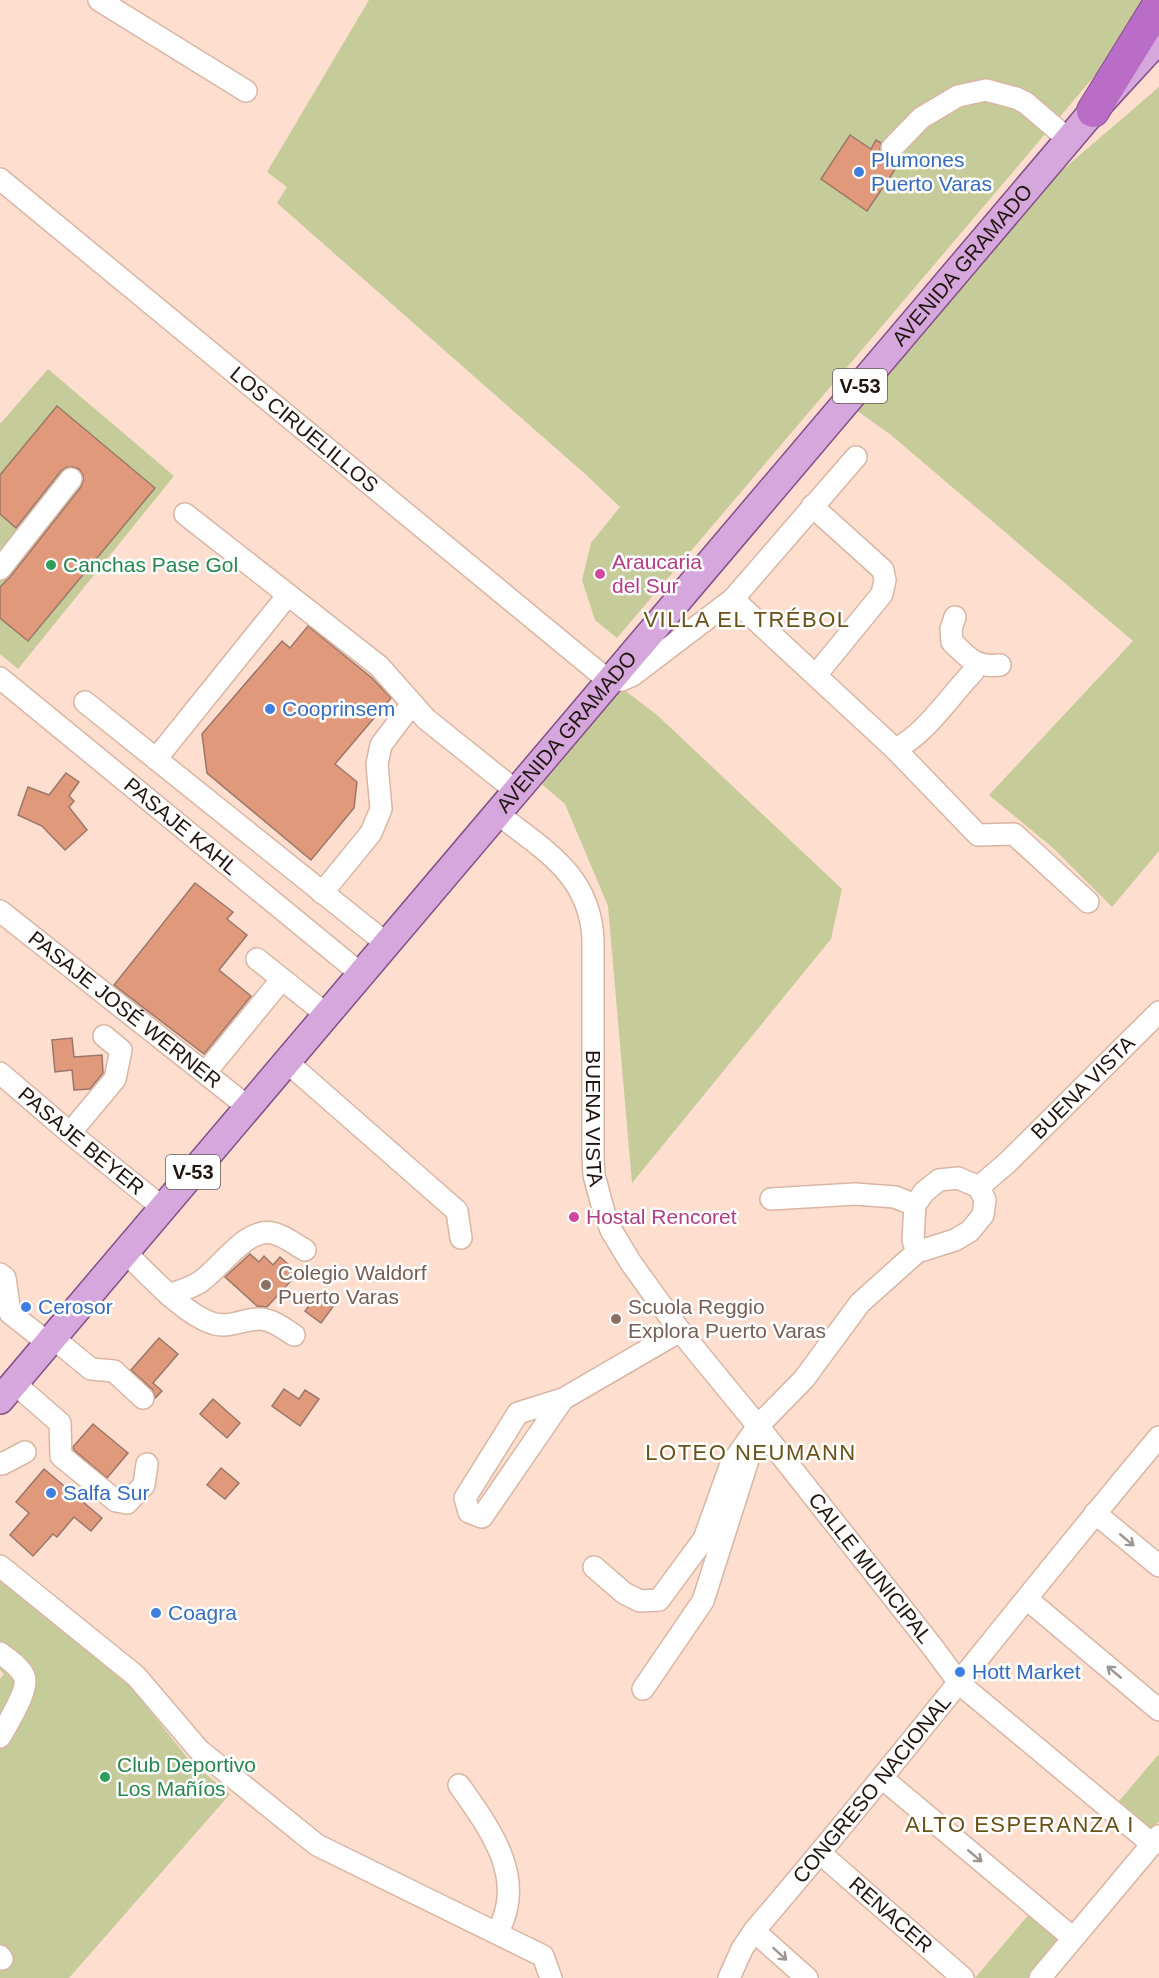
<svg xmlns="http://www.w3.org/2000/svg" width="1159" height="1978" viewBox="0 0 1159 1978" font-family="Arial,sans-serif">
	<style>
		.green { fill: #c5cb99 }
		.building { fill: #e0997b; stroke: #9a7768; stroke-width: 1.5 }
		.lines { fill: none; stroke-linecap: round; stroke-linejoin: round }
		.minor-casing { stroke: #dab5a3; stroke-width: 24 }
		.major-casing { stroke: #854e86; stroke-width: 30 }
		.highway-casing { stroke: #854e86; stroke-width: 34 }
		.minor { stroke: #fff; stroke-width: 21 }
		.major { stroke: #d6a7dd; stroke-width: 27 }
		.highway { stroke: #ba6dc6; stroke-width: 32 }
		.oneway { stroke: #9c9693 }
		.shop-dot { fill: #3f7fe0; stroke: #fff; stroke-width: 2 }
		.leisure-dot { fill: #2e9e5b; stroke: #fff; stroke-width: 2 }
		.hotel-dot { fill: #d1479c; stroke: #fff; stroke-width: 2 }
		.education-dot { fill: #8d6e63; stroke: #fff; stroke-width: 2 }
		.labels { text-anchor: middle; stroke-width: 5; stroke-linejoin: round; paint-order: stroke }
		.shield { fill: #fff; stroke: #645b57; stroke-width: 1.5 }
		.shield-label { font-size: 20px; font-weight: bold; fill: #22150f }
		.shop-label { font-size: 21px; fill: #366cbe; stroke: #fff; text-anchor: start }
		.street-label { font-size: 21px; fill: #22150f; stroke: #fff }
		.hotel-label { font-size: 21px; fill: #b23c85; stroke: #fff; text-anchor: start }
		.leisure-label { font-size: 21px; fill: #27864d; stroke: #fff; text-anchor: start }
		.education-label { font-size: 21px; fill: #785e54; stroke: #fff; text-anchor: start }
		.neighbourhood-label { font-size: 22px; letter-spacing: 1.5px; fill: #695218; stroke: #fff }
	</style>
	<rect width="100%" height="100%" fill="#fddecf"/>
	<!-- green -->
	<g class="green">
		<polygon points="369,0 1159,0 617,638 595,620 582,580 591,543 620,507 584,473 277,203 287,187 267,172"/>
		<polygon points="1159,87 1159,851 1112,907 1053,848 989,795 1133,641 891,435 856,410 1038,191"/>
		<polygon points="48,369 174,476 18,669 0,654 0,424"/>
		<polygon points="619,686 657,715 842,889 831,939 632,1183 608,906 565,804 538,781"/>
		<polygon points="0,1581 127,1682 189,1760 230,1794 69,1978 0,1978 0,1679 4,1674 0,1670"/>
		<polygon points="1159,1754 1159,1821 1152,1830 1119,1801"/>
		<polygon points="1030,1913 1063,1940 1031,1978 975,1978"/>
	</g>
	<!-- building -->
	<g class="building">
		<polygon points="850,135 871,149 876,140 881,143 880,151 883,157 898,165 867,211 821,179"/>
		<polygon points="57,406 155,488 28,641 0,618 0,587 10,577 81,487 83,481 83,475 79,469 73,467 67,467 61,471 16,528 0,514 0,475"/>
		<polygon points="308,626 372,678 391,698 335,764 357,782 354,808 311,860 207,773 202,734 282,641 290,648"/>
		<polygon points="66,773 79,782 69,796 74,801 69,807 87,830 65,850 42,826 18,815 28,787 49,795"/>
		<polygon points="195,883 233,912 227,919 247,935 219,970 251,996 204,1054 114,985"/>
		<polygon points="72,1038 74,1057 102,1055 103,1073 90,1089 74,1090 72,1070 55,1072 52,1040"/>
		<polygon points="250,1254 259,1262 264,1256 273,1265 280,1257 298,1273 267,1307 257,1306 225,1277"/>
		<polygon points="319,1292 335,1304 321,1323 305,1311"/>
		<polygon points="159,1338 178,1354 153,1383 162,1391 155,1398 152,1389 131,1370"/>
		<polygon points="284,1389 299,1399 305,1390 319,1399 300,1426 272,1406"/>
		<polygon points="213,1399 240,1423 227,1438 200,1414"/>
		<polygon points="93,1424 128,1453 107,1478 74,1450 73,1447"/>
		<polygon points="221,1468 239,1483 225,1499 207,1485"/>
		<polygon points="44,1469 102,1518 91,1531 74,1517 57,1537 53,1534 33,1556 10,1535 29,1513 16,1502"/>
	</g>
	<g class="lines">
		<!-- minor casing -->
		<g class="minor-casing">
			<g id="minor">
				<polyline points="99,0 246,91"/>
				<polyline points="892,148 921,118 958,96 986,90 1016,98 1026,103 1069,140"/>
				<path id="s1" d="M0,179L609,681L622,680L633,675L733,599L856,457"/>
				<polyline points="812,506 883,570 885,580 882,594 816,675"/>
				<polyline points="185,514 379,666 426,719 516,791"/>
				<polyline points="0,569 71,479"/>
				<path d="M733,599L895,749C925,735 950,696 973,672L976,664"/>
				<path d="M955,617L951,629L952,642C969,658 975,668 1000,665"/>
				<path id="s2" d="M0,678L361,974"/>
				<polyline points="85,702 387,944"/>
				<polyline points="895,749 978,835 1014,834 1088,902"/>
				<polyline points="156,759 288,595"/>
				<path id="s3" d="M497,813C543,850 589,873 593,938V1156L594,1175L604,1212L611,1230L631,1263L680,1331L758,1426L931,1645L960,1684L1152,1844"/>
				<polyline points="322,893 371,833 381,809 377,764 381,745 412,704"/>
				<path id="s4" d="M0,911L248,1107"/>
				<polyline points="257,959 327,1015"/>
				<polyline points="287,1062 457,1211 461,1238"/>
				<path id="s5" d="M0,1073L70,1133L163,1208"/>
				<polyline points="205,1073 282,979"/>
				<polyline points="70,1133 115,1079 121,1050 104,1036"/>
				<path id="s6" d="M979,1187L1008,1162L1159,1012"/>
				<polyline points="771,1199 855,1194 895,1197 915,1205"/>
				<path d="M125,1252C148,1274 185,1316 215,1324C231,1328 246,1318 261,1319C274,1320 284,1329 294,1335"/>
				<polyline points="0,1274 5,1278 10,1313 48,1343"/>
				<path d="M169,1295C179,1291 191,1288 200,1282C222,1267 248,1224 276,1234C286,1237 296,1245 305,1250"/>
				<polyline points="53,1338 91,1369 114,1371 143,1398"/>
				<polyline points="14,1383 60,1423 61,1456 116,1501 127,1503 144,1485 147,1464"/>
				<polyline points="563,1399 482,1517 469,1512 465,1498 518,1413 563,1399 680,1331"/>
				<polyline points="0,1463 2,1464 25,1452"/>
				<polyline points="1095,1513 1159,1566"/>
				<polyline points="0,1566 136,1676 199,1750 317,1845 543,1956 551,1978"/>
				<polyline points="594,1567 624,1593 640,1601 659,1600 704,1539 731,1464 758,1426 804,1379 860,1303 917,1252 955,1240 970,1231 983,1215 985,1200 979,1187 958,1178 939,1180 924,1192 915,1205 913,1240 917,1252"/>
				<polyline points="1027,1599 1159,1710"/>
				<path d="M0,1653C8,1659 20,1667 24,1676C30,1689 7,1724 0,1737"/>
				<polyline points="643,1689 703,1601 753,1444"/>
				<polyline points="882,1778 1073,1938"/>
				<path d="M459,1785C490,1829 528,1879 497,1933"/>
				<path id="s7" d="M820,1853L963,1978"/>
				<polyline points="754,1931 807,1978"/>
				<polyline points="0,1956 2,1959"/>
				<path id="s8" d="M729,1978L742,1949L754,1931C893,1769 1022,1600 1159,1437"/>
				<polyline points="1040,1978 1159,1836"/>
			</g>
		</g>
		<!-- major casing -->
		<g class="major-casing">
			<g id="major">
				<path id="s9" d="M0,1400L1093,111L1159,39"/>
			</g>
		</g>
		<!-- highway casing -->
		<g class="highway-casing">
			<polyline id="highway" points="1093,111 1159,4"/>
		</g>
		<!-- minor -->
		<use href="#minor" class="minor"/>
		<!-- major -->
		<use href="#major" class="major"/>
		<!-- highway -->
		<use href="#highway" class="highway"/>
	</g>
	<!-- one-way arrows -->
	<defs><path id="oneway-shaft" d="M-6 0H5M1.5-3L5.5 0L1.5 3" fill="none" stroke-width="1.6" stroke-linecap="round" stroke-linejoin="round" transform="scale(1.5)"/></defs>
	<g class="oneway">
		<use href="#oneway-shaft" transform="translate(1127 1540) rotate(40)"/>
		<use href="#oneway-shaft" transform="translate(1114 1672) rotate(-140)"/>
		<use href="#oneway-shaft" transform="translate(975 1856) rotate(40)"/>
		<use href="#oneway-shaft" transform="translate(780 1954) rotate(42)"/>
	</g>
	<!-- markers -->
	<g class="shop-dot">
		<circle cx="859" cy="172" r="6"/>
		<circle cx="270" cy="709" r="6"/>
		<circle cx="26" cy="1307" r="6"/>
		<circle cx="51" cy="1493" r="6"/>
		<circle cx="156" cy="1613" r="6"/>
		<circle cx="960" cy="1672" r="6"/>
	</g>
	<g class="leisure-dot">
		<circle cx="51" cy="565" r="6"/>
		<circle cx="105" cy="1777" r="6"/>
	</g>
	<g class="hotel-dot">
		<circle cx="600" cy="574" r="6"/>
		<circle cx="574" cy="1217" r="6"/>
	</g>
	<g class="education-dot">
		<circle cx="266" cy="1285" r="6"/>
		<circle cx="616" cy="1319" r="6"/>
	</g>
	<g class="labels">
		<!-- shield labels -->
		<g class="shield">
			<rect x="833" y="369" width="54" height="34" rx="4.5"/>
			<rect x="166" y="1155" width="54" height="34" rx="4.5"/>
		</g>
		<g class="shield-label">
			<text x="860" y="393">V-53</text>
			<text x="193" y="1179">V-53</text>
		</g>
		<!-- shop labels -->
		<g class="shop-label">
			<text x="871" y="167">Plumones<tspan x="871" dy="24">Puerto Varas</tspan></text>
			<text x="282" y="716">Cooprinsem</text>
			<text x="38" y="1314">Cerosor</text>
			<text x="63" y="1500">Salfa Sur</text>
			<text x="168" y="1620">Coagra</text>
			<text x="972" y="1679">Hott Market</text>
		</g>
		<!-- street labels -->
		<g class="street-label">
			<text dy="7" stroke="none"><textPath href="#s9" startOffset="1488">AVENIDA GRAMADO</textPath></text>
			<text dy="7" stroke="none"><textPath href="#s1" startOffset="394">LOS CIRUELILLOS</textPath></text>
			<text dy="7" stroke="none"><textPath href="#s9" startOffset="876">AVENIDA GRAMADO</textPath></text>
			<text dy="7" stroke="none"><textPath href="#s2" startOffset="234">PASAJE KAHL</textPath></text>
			<text dy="7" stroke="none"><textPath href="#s4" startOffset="159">PASAJE JOSÉ WERNER</textPath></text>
			<text dy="7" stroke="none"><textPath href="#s6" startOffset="144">BUENA VISTA</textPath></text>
			<text dy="7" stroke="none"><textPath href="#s3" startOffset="344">BUENA VISTA</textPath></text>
			<text dy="7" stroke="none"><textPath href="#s5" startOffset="106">PASAJE BEYER</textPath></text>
			<text dy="7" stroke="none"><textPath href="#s3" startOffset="885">CALLE MUNICIPAL</textPath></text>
			<text dy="7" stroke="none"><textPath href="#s8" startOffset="238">CONGRESO NACIONAL</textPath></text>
			<text dy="7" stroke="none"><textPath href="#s7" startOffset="94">RENACER</textPath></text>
		</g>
		<!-- hotel labels -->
		<g class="hotel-label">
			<text x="612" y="569">Araucaria<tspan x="612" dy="24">del Sur</tspan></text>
			<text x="586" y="1224">Hostal Rencoret</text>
		</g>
		<!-- leisure labels -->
		<g class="leisure-label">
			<text x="63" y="572">Canchas Pase Gol</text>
			<text x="117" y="1772">Club Deportivo<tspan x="117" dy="24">Los Mañíos</tspan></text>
		</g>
		<!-- education labels -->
		<g class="education-label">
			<text x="278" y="1280">Colegio Waldorf<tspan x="278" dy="24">Puerto Varas</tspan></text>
			<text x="628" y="1314">Scuola Reggio<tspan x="628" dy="24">Explora Puerto Varas</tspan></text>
		</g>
		<!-- neighbourhood labels -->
		<g class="neighbourhood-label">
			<text x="747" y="627">VILLA EL TRÉBOL</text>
			<text x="751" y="1460">LOTEO NEUMANN</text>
			<text x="1020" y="1832">ALTO ESPERANZA I</text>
		</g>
	</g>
</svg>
